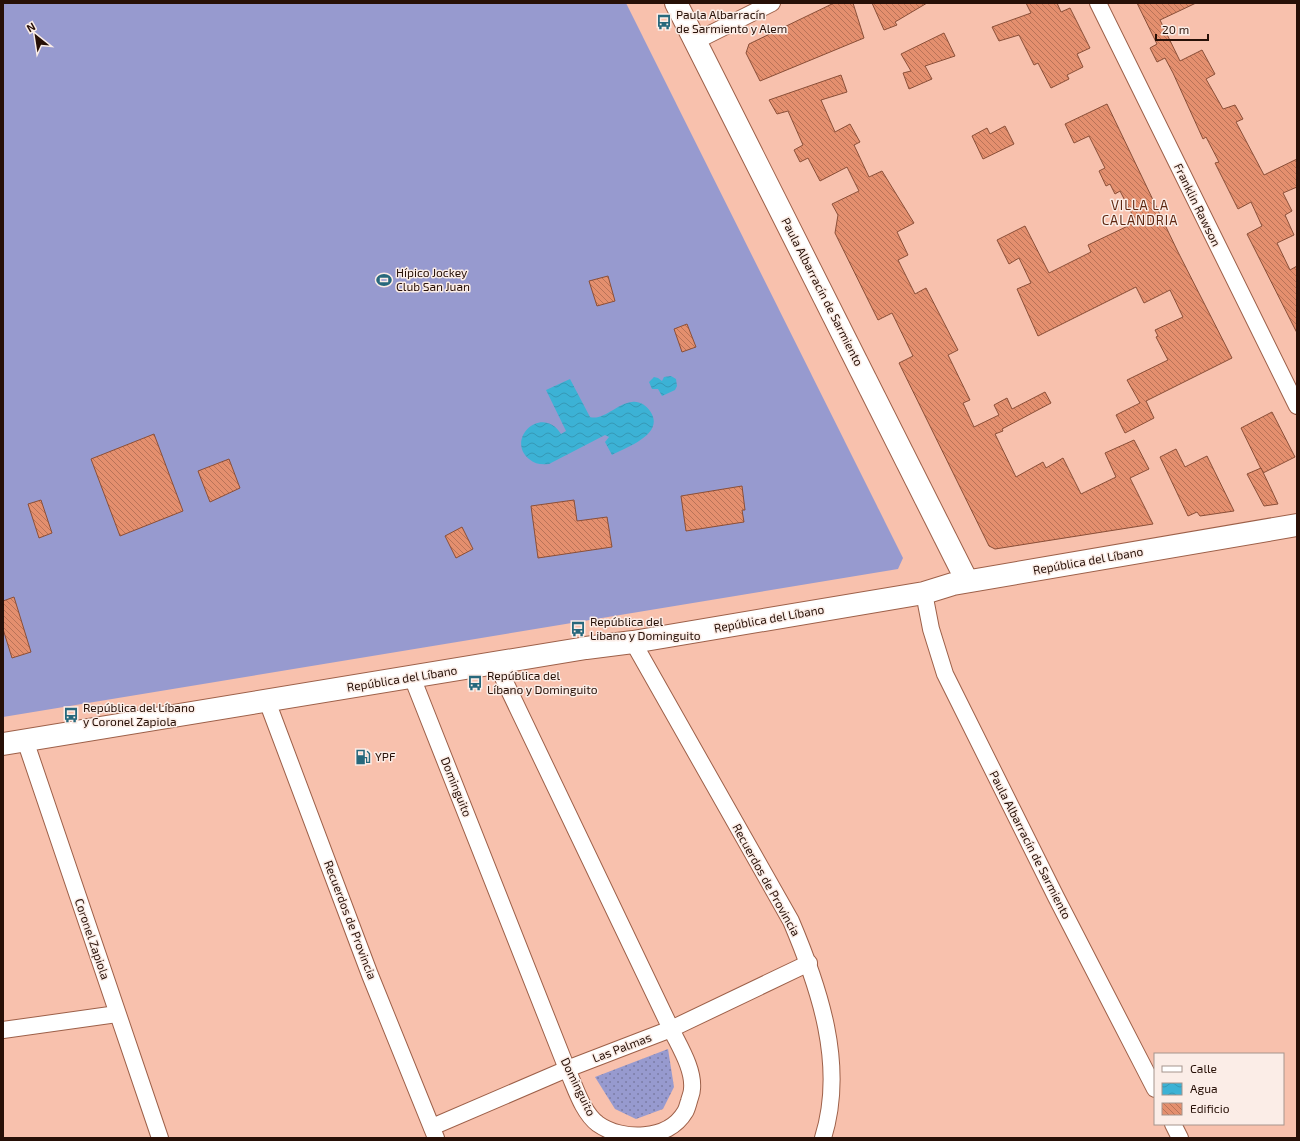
<svg xmlns="http://www.w3.org/2000/svg" width="1300" height="1141" viewBox="0 0 1300 1141" font-family="'Exo 2',sans-serif">
	<style>
		.grass { fill: url(#grass-dots) }
		.pitch { fill: #979acf }
		.water { fill: url(#water-waves) }
		.building { fill: url(#building-back-hatch); stroke: #8a4f38 }
		.lines { fill: none; stroke-linecap: round; stroke-linejoin: round }
		.street-casing { stroke: #9d6049; stroke-width: 18 }
		.secondary-casing { stroke: #9d6049; stroke-width: 24 }
		.street { stroke: #fff; stroke-width: 16 }
		.secondary { stroke: #fff; stroke-width: 22 }
		.labels { text-anchor: middle; stroke-width: 3; stroke-linejoin: round; paint-order: stroke }
		.poi-label { font-size: 12px; fill: #271007; stroke: #fbede7; text-anchor: start }
		.street-label { font-size: 12px; fill: #271007; stroke: #fbede7 }
		.neighbourhood-label { font-size: 13px; letter-spacing: 1px; fill: #5f2812; stroke: #fbede7 }
	</style>
	<defs>
		<pattern id="grass-dots" width="8" height="8" patternUnits="userSpaceOnUse"><rect width="8" height="8" fill="#979acf"/><path d="M2 2h.1M6 6h.1" fill="none" stroke="#7b7ca6" stroke-width="1.8" stroke-linecap="round"/></pattern>
		<pattern id="water-waves" width="16" height="10" patternUnits="userSpaceOnUse"><rect width="16" height="10" fill="#3cb2d5"/><path d="M0 5q4-4 8 0t8 0" fill="none" stroke="#3598b5"/></pattern>
		<pattern id="building-back-hatch" width="6" height="6" patternUnits="userSpaceOnUse"><rect width="6" height="6" fill="#e48f6e"/><path d="M-1 5l2 2M0 0l6 6M5-1l2 2" fill="none" stroke="#b97358"/></pattern>
	</defs>
	<rect width="100%" height="100%" fill="#f8c1ad"/>
	<!-- grass -->
	<polygon class="grass" points="668,1049 674,1087 663,1109 636,1119 615,1109 595,1077"/>
	<!-- pitch -->
	<polygon class="pitch" points="3,3 626,3 903,558 898,569 3,717"/>
	<!-- water -->
	<g class="water">
		<polygon points="671,376 676,379 677,386 675,390 662,396 658,389 652,389 649,382 654,377 658,378 662,381 664,377"/>
		<path d="M570,379L590,417C603,421 618,403 632,402C639,401 646,405 650,411C666,434 627,447 612,455L605,442L609,437L605,435L549,464C541,465 535,464 529,459C505,439 542,404 561,434L566,431L546,390Z"/>
	</g>
	<!-- building -->
	<g class="building">
		<polygon points="834,3 853,3 864,38 760,81 746,53 749,44"/>
		<polygon points="872,3 927,3 895,22 897,25 884,30"/>
		<polygon points="1026,3 1057,3 1061,12 1070,8 1090,48 1077,54 1083,67 1067,75 1069,79 1051,88 1038,63 1034,65 1019,35 999,41 992,27 1031,13"/>
		<polygon points="1137,3 1196,3 1160,20 1180,61 1202,50 1215,74 1206,79 1223,109 1235,105 1243,119 1236,122 1264,175 1297,159 1297,187 1283,193 1292,211 1285,215 1294,235 1277,243 1290,270 1297,266 1297,333 1247,234 1262,226 1251,202 1238,209 1215,163 1219,162 1206,137 1203,139 1173,73 1165,58 1157,62 1150,48 1157,44"/>
		<polygon points="944,33 955,56 925,66 932,79 909,89 903,73 911,71 901,54"/>
		<polygon points="841,75 847,92 821,100 835,132 850,124 860,142 854,145 869,177 882,171 914,223 897,232 908,255 898,260 915,294 926,288 958,350 948,355 970,400 963,403 974,427 999,415 994,405 1007,398 1012,409 1045,392 1051,403 1002,429 1003,431 995,434 1016,477 1043,462 1046,468 1063,458 1081,494 1116,477 1105,453 1134,440 1149,469 1130,478 1153,524 995,549 989,546 899,363 913,356 892,313 878,320 835,233 838,215 832,204 859,191 847,167 820,181 808,158 800,162 794,150 803,145 788,111 777,114 769,100"/>
		<polygon points="1107,104 1178,252 1232,358 1146,401 1154,418 1125,433 1116,415 1140,403 1127,380 1168,360 1156,337 1158,336 1155,330 1183,317 1170,290 1144,303 1136,287 1038,336 1017,289 1031,283 1019,258 1009,264 997,240 1025,226 1049,273 1091,252 1088,245 1130,225 1128,221 1134,218 1120,191 1115,194 1110,184 1106,186 1099,171 1105,168 1089,136 1074,143 1065,124"/>
		<polygon points="1005,126 1014,144 983,159 972,136 987,128 990,134"/>
		<polygon points="608,276 615,301 597,306 589,281"/>
		<polygon points="687,324 696,347 682,352 674,329"/>
		<polygon points="1272,412 1295,457 1263,473 1241,428"/>
		<polygon points="154,434 183,511 120,536 91,459"/>
		<polygon points="1176,449 1185,467 1207,456 1234,511 1200,516 1197,512 1188,516 1160,457"/>
		<polygon points="229,459 240,488 210,502 198,471"/>
		<polygon points="1261,468 1272,491 1278,504 1264,506 1247,474"/>
		<polygon points="742,486 745,510 742,510 744,522 686,531 681,496"/>
		<polygon points="41,500 52,533 39,538 28,504"/>
		<polygon points="574,500 577,521 607,517 612,547 538,558 531,506"/>
		<polygon points="462,527 473,549 456,558 445,536"/>
		<polygon points="14,597 31,652 12,658 3,629 3,601"/>
	</g>
	<g class="lines">
		<!-- street casing -->
		<g class="street-casing">
			<g id="street">
				<polyline points="1098,3 1297,406"/>
				<polyline points="696,41 772,3"/>
				<polyline points="924,593 931,629 945,674 1056,897 1155,1089"/>
				<path d="M633,642L791,921C819,987 846,1065 823,1138"/>
				<path d="M412,677L567,1069C575,1086 582,1112 598,1124C622,1141 668,1141 685,1112C687,1109 688,1104 689,1101C690,1097 692,1093 692,1089C694,1069 679,1046 671,1029L496,663"/>
				<polyline points="267,701 370,975 436,1138"/>
				<polyline points="25,740 160,1138"/>
				<polyline points="3,1030 117,1014"/>
				<polyline points="1173,1124 1180,1138"/>
				<polyline points="432,1127 567,1069 671,1029 809,963"/>
			</g>
		</g>
		<!-- secondary casing -->
		<g class="secondary-casing">
			<g id="secondary">
				<polyline points="676,3 967,581"/>
				<polyline points="3,744 586,648 633,642 924,593 953,584 1297,525"/>
			</g>
		</g>
		<!-- street -->
		<use href="#street" class="street"/>
		<!-- secondary -->
		<use href="#secondary" class="secondary"/>
	</g>
	<!-- icons -->
	<defs>
		<g id="bus-bare" transform="scale(1.2)"><path d="M-5-6H5V4H4V6H2V4H-2V6H-4V4H-5ZM-3.5-4V0h7V-4ZM-3.5 1.2v1.5H-2V1.2ZM2 1.2v1.5H3.5V1.2Z" fill="#27687c" stroke="#fbede7" stroke-width="2.5" paint-order="stroke"/></g>
		<g id="stadium-bare" transform="scale(1.2)"><path d="M0-5a6.5 5 0 1 0 0 10a6.5 5 0 1 0 0-10ZM-3.5-1.8h7v3.6h-7Z" fill="#27687c" stroke="#fbede7" stroke-width="2.5" paint-order="stroke"/></g>
		<g id="fuel-bare" transform="scale(1.2)"><path d="M-5.5-6h7V0h2V4h1.3V-2.5L3-4.5l.8-.8L6-3V5H2.5V1h-1V6h-7ZM-4.2-4.7v3.2H.2V-4.7Z" fill="#27687c" stroke="#fbede7" stroke-width="2.5" paint-order="stroke"/></g>
	</defs>
	<g fill-rule="evenodd">
		<use href="#bus-bare" x="664" y="22"/>
		<use href="#stadium-bare" x="384" y="280"/>
		<use href="#bus-bare" x="578" y="629"/>
		<use href="#bus-bare" x="475" y="683"/>
		<use href="#bus-bare" x="71" y="715"/>
		<use href="#fuel-bare" x="363" y="757"/>
	</g>
	<g class="labels">
		<!-- poi labels -->
		<g class="poi-label">
			<text x="676" y="19">Paula Albarracín<tspan x="676" dy="14">de Sarmiento y Alem</tspan></text>
			<text x="396" y="277">Hípico Jockey<tspan x="396" dy="14">Club San Juan</tspan></text>
			<text x="590" y="626">República del<tspan x="590" dy="14">Libano y Dominguito</tspan></text>
			<text x="487" y="680">República del<tspan x="487" dy="14">Líbano y Dominguito</tspan></text>
			<text x="83" y="712">República del Líbano<tspan x="83" dy="14">y Coronel Zapiola</tspan></text>
			<text x="375" y="761">YPF</text>
		</g>
		<!-- street labels -->
		<g class="street-label">
			<text transform="translate(1197 205) rotate(64)" y="4">Franklin Rawson</text>
			<text transform="translate(822 292) rotate(63)" y="4">Paula Albarracín de Sarmiento</text>
			<text transform="translate(1088 561) rotate(-10)" y="4">República del Líbano</text>
			<text transform="translate(769 619) rotate(-10)" y="4">República del Líbano</text>
			<text transform="translate(402 679) rotate(-9)" y="4">República del Líbano</text>
			<text transform="translate(456 787) rotate(68)" y="4">Dominguito</text>
			<text transform="translate(1030 845) rotate(63)" y="4">Paula Albarracín de Sarmiento</text>
			<text transform="translate(766 880) rotate(61)" y="4">Recuerdos de Provincia</text>
			<text transform="translate(350 920) rotate(69)" y="4">Recuerdos de Provincia</text>
			<text transform="translate(92 939) rotate(71)" y="4">Coronel Zapiola</text>
			<text transform="translate(622 1048) rotate(-21)" y="4">Las Palmas</text>
			<text transform="translate(578 1087) rotate(64)" y="4">Dominguito</text>
		</g>
		<!-- neighbourhood labels -->
		<g class="neighbourhood-label">
			<text x="1140" y="210">VILLA LA<tspan x="1140" dy="15">CALANDRIA</tspan></text>
		</g>
	</g>
	<!-- border -->
	<rect width="1300" height="1141" fill="none" stroke="#271007" stroke-width="8"/>
	<!-- legend -->
	<rect x="1154" y="1053" width="130" height="72" fill="#fbede7" stroke="#a6958d"/>
	<rect x="1162" y="1066" width="20" height="6" fill="#ffffff" stroke="#a6958d"/>
	<text x="1190" y="1073" font-size="12" fill="#271007">Calle</text>
	<rect x="1162" y="1083" width="20" height="12" fill="url(#water-waves)" stroke="#a6958d"/>
	<text x="1190" y="1093" font-size="12" fill="#271007">Agua</text>
	<rect x="1162" y="1103" width="20" height="12" fill="url(#building-back-hatch)" stroke="#a6958d"/>
	<text x="1190" y="1113" font-size="12" fill="#271007">Edificio</text>
	<!-- north arrow -->
	<g transform="translate(36 36) rotate(330)" stroke="#fbede7" stroke-width="3" paint-order="stroke">
	<path d="M0-3L7 15L0 10L-7 15Z" fill="#271007"/>
	<text y="-6" font-size="11" font-weight="bold" text-anchor="middle" fill="#271007">N</text>
	</g>
	<!-- scale -->
	<path d="M1156 34v6h52v-6" fill="none" stroke="#271007" stroke-width="2"/>
	<text x="1162" y="34" font-size="12" fill="#271007" stroke="#fbede7" stroke-width="3" paint-order="stroke">20 m</text>
</svg>
